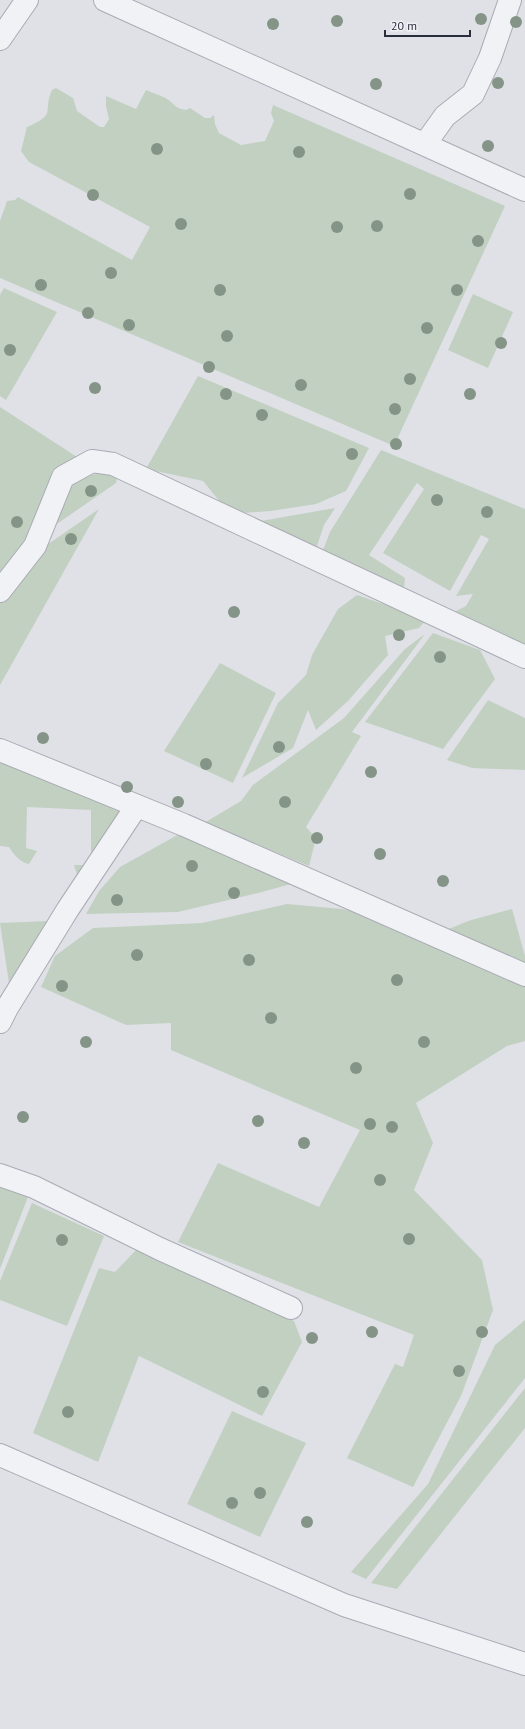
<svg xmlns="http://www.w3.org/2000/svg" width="525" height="1729" viewBox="0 0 525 1729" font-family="'PT Sans',sans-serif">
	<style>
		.grass { fill: #c2d0c1 }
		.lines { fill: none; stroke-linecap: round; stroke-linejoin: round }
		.minor-casing { stroke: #a9abb4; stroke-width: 24 }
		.minor { stroke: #f1f2f5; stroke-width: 22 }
		.tree { fill: #849587 }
	</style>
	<rect width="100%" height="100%" fill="#dfe1e7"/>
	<!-- grass -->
	<g class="grass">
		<path d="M56,88L73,98L77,111L100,127H104L109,119L106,106V96L136,109L146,90C148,91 165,97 167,99C176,105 174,108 186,110L190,108L205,118H210L214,115L215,124L219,133L241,145L265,141L274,121L271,113L273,105L505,206L394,446L0,278V221L7,201L15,200L18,197L132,260L150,227L29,162L21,151L27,127C58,114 42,112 52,90Z"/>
		<polygon points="4,288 57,312 6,400 0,396 0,295"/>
		<polygon points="473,294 513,312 488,368 448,350"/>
		<polygon points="198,376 369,448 346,491 316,504 271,511 230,514 203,481 146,469"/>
		<polygon points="0,407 77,457 26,543 0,573"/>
		<polygon points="381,450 525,509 525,646 452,613 466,606 473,594 456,596 489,539 481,535 450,591 383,553 424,489 417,483 369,555 405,578 403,597 321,555 330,532"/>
		<polygon points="103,473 117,478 116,483 51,528 71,482 84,476"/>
		<polygon points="335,508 324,525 314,555 249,523"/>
		<polygon points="99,509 0,685 0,598 44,547"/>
		<polygon points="357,595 427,619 419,628 385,636 388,655 348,701 316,730 308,710 293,748 242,778 278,703 306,675 312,655 338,609"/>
		<polygon points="433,633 480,650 495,679 443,749 365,722"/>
		<polygon points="425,634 352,732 361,736 306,827 316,838 309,866 204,823 241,801 253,785 344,718 405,649"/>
		<polygon points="220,663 276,693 233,783 164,751"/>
		<polygon points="488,700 525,718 525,770 472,768 447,760"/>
		<path d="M0,762L126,812L91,882L79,881L74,865H91V810L27,807L26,848L37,851L29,864C20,862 14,855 9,847L0,846Z"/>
		<polygon points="181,833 291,884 258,893 178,912 86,914 99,891 120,867"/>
		<polygon points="287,904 342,909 401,922 437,934 468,921 512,909 525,956 525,1041 507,1046 416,1103 433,1143 414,1190 482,1260 493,1310 461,1396 413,1487 347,1458 395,1364 403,1367 414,1335 178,1242 218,1163 319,1207 360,1130 171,1050 171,1023 126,1025 41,987 55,956 93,928 202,923"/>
		<polygon points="48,921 61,924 11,996 0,923"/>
		<polygon points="0,1184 28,1197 0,1269"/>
		<polygon points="32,1203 104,1236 67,1326 0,1300 0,1281"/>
		<polygon points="137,1249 294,1321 302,1342 262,1416 139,1356 98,1462 33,1433 99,1268 115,1272"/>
		<polygon points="525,1320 525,1378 366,1579 351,1572 428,1484 495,1345"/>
		<polygon points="525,1388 525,1428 397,1589 371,1583"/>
		<polygon points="232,1411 306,1443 260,1537 187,1504"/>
	</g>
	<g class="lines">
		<!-- minor casing -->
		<g class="minor-casing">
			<g id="minor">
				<polyline points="105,0 525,190"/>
				<polyline points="0,39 27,0"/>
				<polyline points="425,144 445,116 473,94 490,58 510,0"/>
				<polyline points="0,591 35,546 63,477 92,461 113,464 525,657"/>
				<polyline points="0,750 184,825 525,975"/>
				<polyline points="0,1022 7,1008 68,909 136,807"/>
				<polyline points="0,1175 34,1187 160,1249 291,1308"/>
				<polyline points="0,1455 344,1605 525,1664"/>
			</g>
		</g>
		<!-- minor -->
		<use href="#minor" class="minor"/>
	</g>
	<!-- trees -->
	<g class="tree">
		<circle cx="481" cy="19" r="6"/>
		<circle cx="337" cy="21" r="6"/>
		<circle cx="516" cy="22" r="6"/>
		<circle cx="273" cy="24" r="6"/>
		<circle cx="498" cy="83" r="6"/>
		<circle cx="376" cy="84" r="6"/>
		<circle cx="488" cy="146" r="6"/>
		<circle cx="157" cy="149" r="6"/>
		<circle cx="299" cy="152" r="6"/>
		<circle cx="410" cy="194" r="6"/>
		<circle cx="93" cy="195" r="6"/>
		<circle cx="181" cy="224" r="6"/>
		<circle cx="377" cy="226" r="6"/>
		<circle cx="337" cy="227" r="6"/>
		<circle cx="478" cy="241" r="6"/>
		<circle cx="111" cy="273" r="6"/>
		<circle cx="41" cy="285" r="6"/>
		<circle cx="220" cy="290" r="6"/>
		<circle cx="457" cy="290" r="6"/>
		<circle cx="88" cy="313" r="6"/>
		<circle cx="129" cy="325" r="6"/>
		<circle cx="427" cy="328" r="6"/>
		<circle cx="227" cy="336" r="6"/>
		<circle cx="501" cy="343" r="6"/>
		<circle cx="10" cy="350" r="6"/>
		<circle cx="209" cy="367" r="6"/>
		<circle cx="410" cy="379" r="6"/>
		<circle cx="301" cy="385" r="6"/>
		<circle cx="95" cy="388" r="6"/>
		<circle cx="226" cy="394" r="6"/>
		<circle cx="470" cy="394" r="6"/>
		<circle cx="395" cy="409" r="6"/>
		<circle cx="262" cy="415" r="6"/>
		<circle cx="396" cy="444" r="6"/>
		<circle cx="352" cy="454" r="6"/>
		<circle cx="91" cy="491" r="6"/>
		<circle cx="437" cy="500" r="6"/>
		<circle cx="487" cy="512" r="6"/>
		<circle cx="17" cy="522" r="6"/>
		<circle cx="71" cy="539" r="6"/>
		<circle cx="234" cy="612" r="6"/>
		<circle cx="399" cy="635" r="6"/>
		<circle cx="440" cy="657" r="6"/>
		<circle cx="43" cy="738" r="6"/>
		<circle cx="279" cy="747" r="6"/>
		<circle cx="206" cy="764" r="6"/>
		<circle cx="371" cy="772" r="6"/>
		<circle cx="127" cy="787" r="6"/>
		<circle cx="178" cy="802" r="6"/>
		<circle cx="285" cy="802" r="6"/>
		<circle cx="317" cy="838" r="6"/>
		<circle cx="380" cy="854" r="6"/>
		<circle cx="192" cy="866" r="6"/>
		<circle cx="443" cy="881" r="6"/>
		<circle cx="234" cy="893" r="6"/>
		<circle cx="117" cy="900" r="6"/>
		<circle cx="137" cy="955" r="6"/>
		<circle cx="249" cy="960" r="6"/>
		<circle cx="397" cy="980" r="6"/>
		<circle cx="62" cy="986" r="6"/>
		<circle cx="271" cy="1018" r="6"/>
		<circle cx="86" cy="1042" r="6"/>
		<circle cx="424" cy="1042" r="6"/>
		<circle cx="356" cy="1068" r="6"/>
		<circle cx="23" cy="1117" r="6"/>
		<circle cx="258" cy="1121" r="6"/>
		<circle cx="370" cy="1124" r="6"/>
		<circle cx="392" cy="1127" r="6"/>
		<circle cx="304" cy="1143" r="6"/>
		<circle cx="380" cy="1180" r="6"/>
		<circle cx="409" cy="1239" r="6"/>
		<circle cx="62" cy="1240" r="6"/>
		<circle cx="372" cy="1332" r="6"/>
		<circle cx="482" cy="1332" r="6"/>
		<circle cx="312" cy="1338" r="6"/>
		<circle cx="459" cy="1371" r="6"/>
		<circle cx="263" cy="1392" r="6"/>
		<circle cx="68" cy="1412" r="6"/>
		<circle cx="260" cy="1493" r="6"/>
		<circle cx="232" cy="1503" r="6"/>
		<circle cx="307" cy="1522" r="6"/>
	</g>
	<!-- scale -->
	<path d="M385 30v6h85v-6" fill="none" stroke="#2a2d3c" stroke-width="2"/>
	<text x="391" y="30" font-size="12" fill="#2a2d3c" stroke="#eef0f4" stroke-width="3" paint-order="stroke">20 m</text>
</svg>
